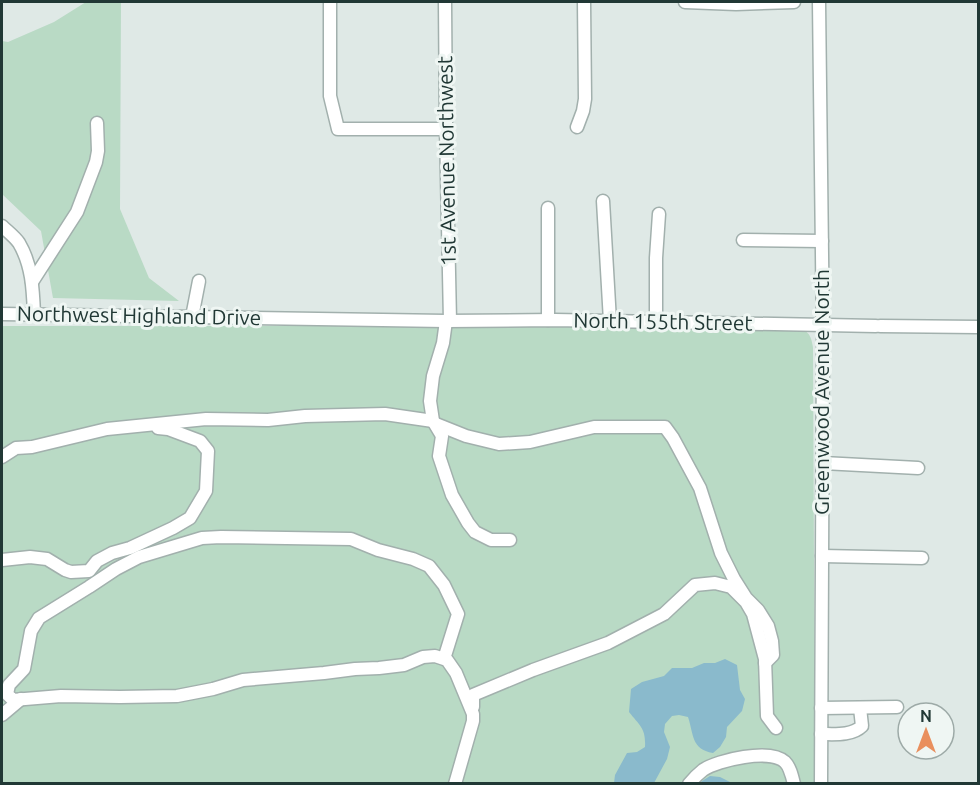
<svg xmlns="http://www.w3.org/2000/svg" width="980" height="785" viewBox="0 0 980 785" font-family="Ubuntu,sans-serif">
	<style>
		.green { fill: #b9dac5 }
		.water { fill: #8abacc }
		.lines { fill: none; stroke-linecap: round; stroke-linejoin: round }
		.minor-casing { stroke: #a2b0ad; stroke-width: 15 }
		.minor { stroke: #fff; stroke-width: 12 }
		.labels { text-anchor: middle; stroke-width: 6; stroke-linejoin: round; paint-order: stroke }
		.street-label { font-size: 21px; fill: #213835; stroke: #eff6f3 }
	</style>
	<rect width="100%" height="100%" fill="#dfe9e6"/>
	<!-- green -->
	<g class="green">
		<polygon points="86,2 121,2 120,209 149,278 179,301 53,298 41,231 2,194 2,41 8,42 54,22"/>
		<path d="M2,326H793C807,330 811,333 813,348L815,783H2Z"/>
	</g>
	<!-- water -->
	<g class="water">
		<path d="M725,659L737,665L740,690L745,699L742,711L727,727L726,737L720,747L713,753C691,749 694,735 688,717L679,715L672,716L665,724L664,732L670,747L667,759L654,783H614L615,775L627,753L637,752L645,747C646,728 640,726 629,712L631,689L642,682L664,676L672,668H692L704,663H715Z"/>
		<polygon points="710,776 720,777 730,782 730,783 700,783 702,781"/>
	</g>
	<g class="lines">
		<!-- minor casing -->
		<g class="minor-casing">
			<g id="minor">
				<polyline points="330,2 330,96 338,129 446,129"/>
				<polyline points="445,2 446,129 450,321"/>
				<polyline points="685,2 736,4 794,2"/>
				<polyline points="819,2 823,338 821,784"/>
				<polyline points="577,127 583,111 585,99 584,2"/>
				<polyline points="603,201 610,321"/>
				<path d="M2,226C7,231 15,237 19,243C32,265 33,289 34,314"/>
				<polyline points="743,240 822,241"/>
				<polyline points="32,282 77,212 96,162 98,151 97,123"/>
				<polyline points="2,314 446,321 555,320 876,326"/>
				<polyline points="192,317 199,281"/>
				<polyline points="548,320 548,208"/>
				<polyline points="446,321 443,343 433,376 430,401 433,421 442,436 439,456 452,495 468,523 475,532 491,540 510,540"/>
				<polyline points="656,322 656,258 659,214"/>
				<polyline points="880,326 978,327"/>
				<polyline points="436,424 466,436 499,444 530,442 594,427 665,427 673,438 700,488 721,553 734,579 746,598 758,610 768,626 772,641 773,655 765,663"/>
				<polyline points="2,457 16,448 32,447 107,429 206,419 268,420 305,416 385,414 433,421"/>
				<polyline points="823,463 918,468"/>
				<polyline points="822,556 922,558"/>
				<polyline points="2,560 30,557 47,559 65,570 71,572 89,571 97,561 112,553 130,548 173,528 190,518 206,491 208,451 200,441 168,429 158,428"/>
				<polyline points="444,659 458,614 444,585 429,566 413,559 378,550 351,539 221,537 202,538 139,557 116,569 89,587 39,618 31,631 24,669 9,685 7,694 13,700 61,696 120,697 177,696 213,689 243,680 324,673 355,669 379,668 404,665 423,657 435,656 447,660 456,673 473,714 473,721 455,784"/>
				<polyline points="473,707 473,695 533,670 608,643 664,614 695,585 715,583 731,587 746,602 753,614 765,659 767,716 776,728"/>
				<polyline points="821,708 897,707"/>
				<polyline points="2,715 21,699"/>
				<path d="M821,734C834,734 852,736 862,726L860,708"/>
				<path d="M689,784C693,779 698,774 703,770C718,760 770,748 785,762C790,767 792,776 794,784"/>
			</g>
		</g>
		<!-- minor -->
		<use href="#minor" class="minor"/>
	</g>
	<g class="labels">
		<!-- street labels -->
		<g class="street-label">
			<text transform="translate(447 161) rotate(-91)" y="7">1st Avenue Northwest</text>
			<text transform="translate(139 316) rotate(1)" y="7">Northwest Highland Drive</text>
			<text transform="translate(663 322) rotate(1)" y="7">North 155th Street</text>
			<text transform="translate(822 392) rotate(-90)" y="7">Greenwood Avenue North</text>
		</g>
	</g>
	<!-- border -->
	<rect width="980" height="785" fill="none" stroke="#213835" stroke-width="6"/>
	<!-- north arrow -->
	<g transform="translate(926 731)"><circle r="28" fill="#eff6f3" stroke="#9daaa7" stroke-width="1.5"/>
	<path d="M0-4.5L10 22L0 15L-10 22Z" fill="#e98f5d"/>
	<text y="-9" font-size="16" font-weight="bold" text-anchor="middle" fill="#213835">N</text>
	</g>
</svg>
